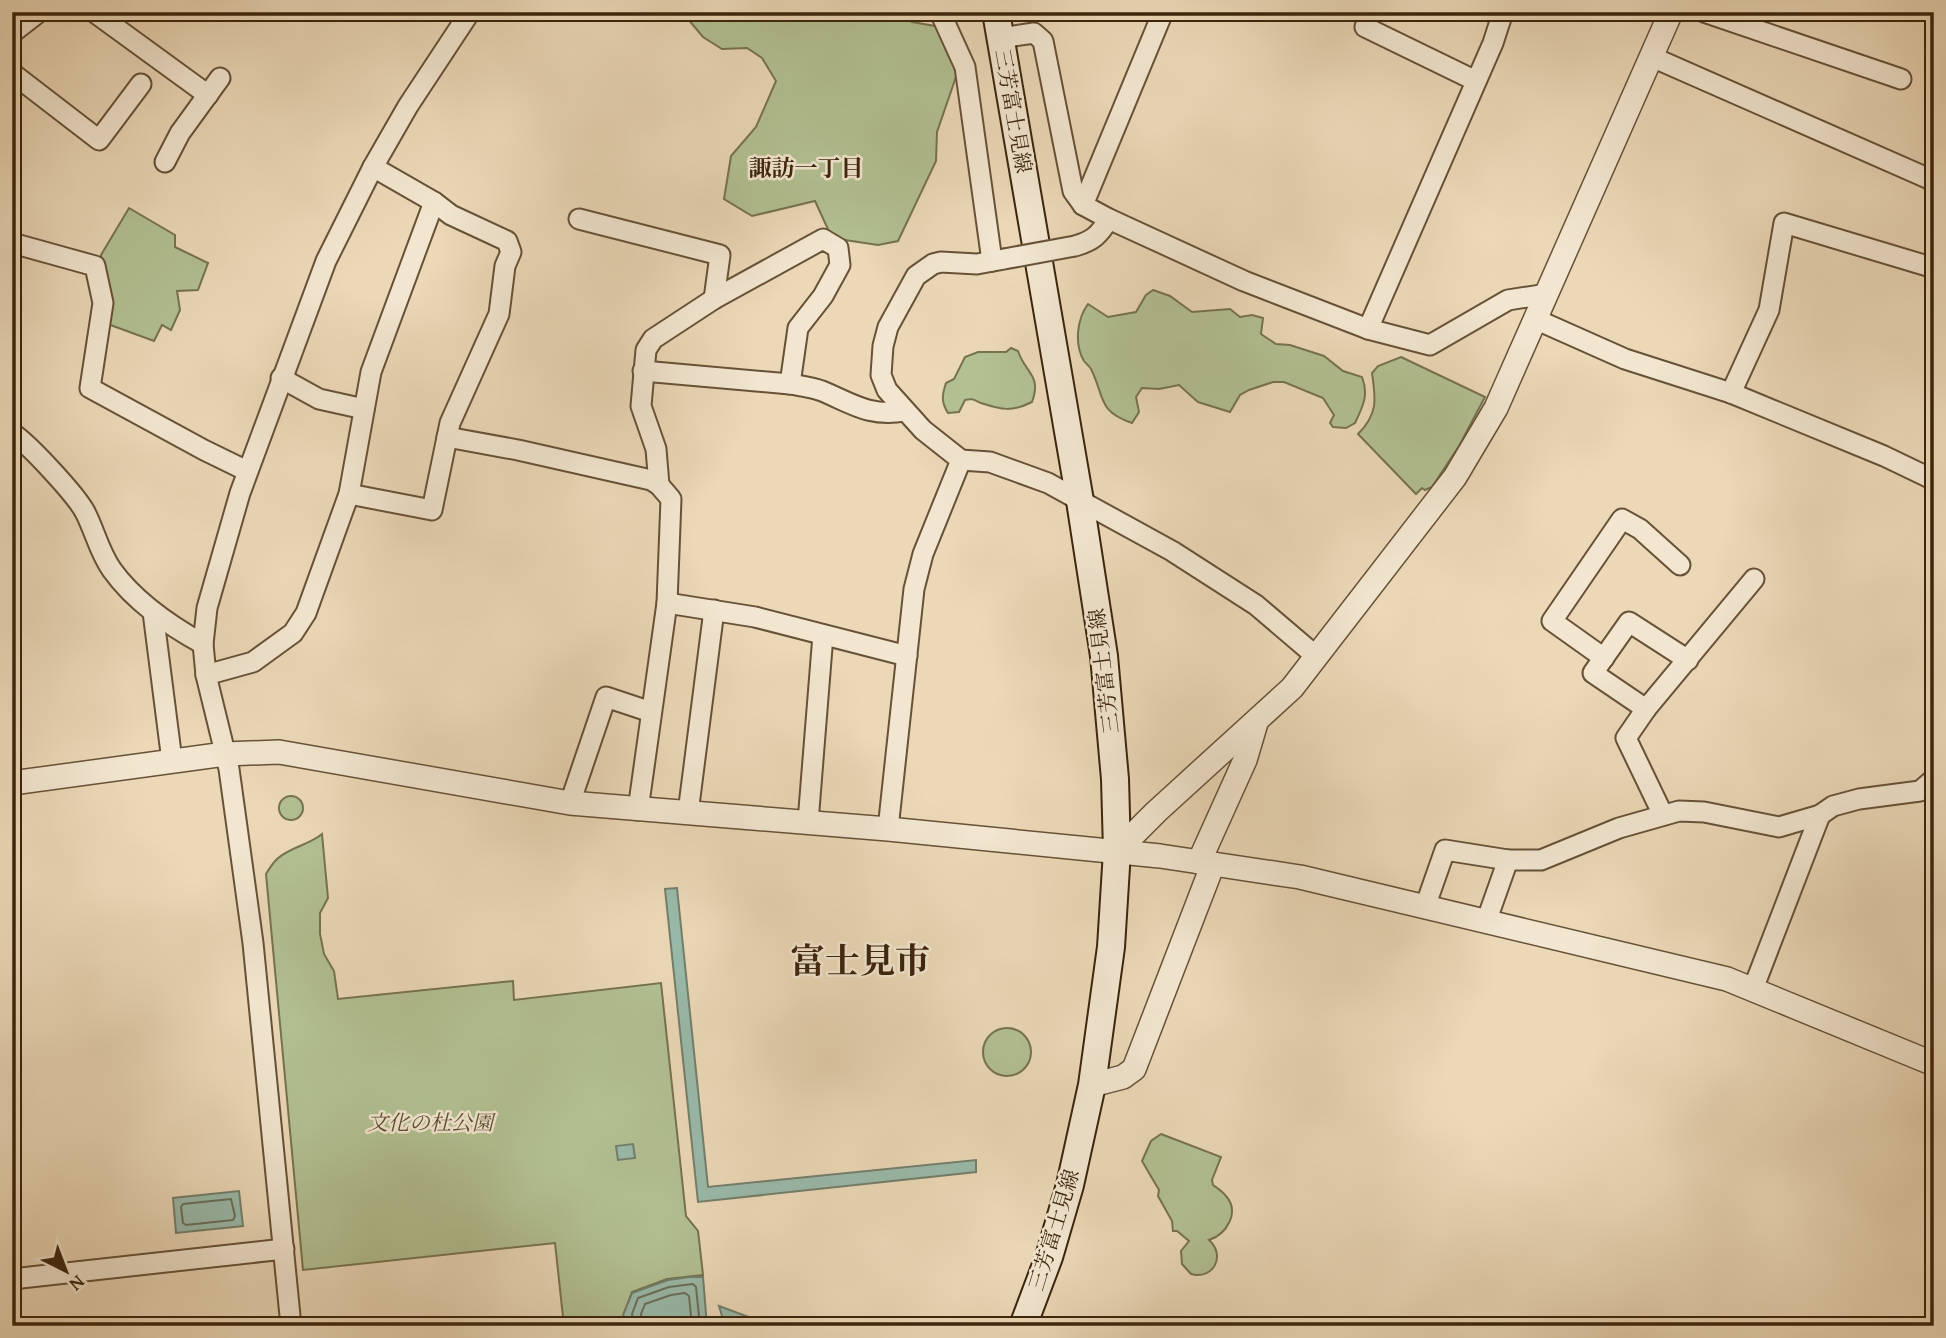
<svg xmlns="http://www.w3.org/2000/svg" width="1946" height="1338" viewBox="0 0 1946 1338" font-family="'Gentium Book Plus','Noto Serif JP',serif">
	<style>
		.green { fill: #b2c092; stroke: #76724f; stroke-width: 2 }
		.water { fill: #99baaa; stroke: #737e6b; stroke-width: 2 }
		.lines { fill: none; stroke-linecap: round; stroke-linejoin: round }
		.shore { stroke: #6a6f5b; stroke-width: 2 }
		.minor-casing { stroke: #675137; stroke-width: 23 }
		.tertiary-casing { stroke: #675137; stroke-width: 26 }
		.secondary-casing { stroke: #3b240c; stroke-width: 30 }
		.minor { stroke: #f2e6d0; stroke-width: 19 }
		.tertiary { stroke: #f2e6d0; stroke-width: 23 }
		.secondary { stroke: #f2e6d0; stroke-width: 26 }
		.minor-bridge-casing { stroke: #675137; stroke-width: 23; stroke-linecap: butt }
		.minor-bridge { stroke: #f2e6d0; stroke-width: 19 }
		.labels { text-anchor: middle; stroke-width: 5; stroke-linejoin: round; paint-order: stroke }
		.street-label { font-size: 21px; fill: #3b240c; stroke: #f2e6d0 }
		.park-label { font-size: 21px; font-style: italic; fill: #594b2e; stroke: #f2e6d0 }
		.neighbourhood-label { font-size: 23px; font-weight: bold; fill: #3b240c; stroke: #f2e6d0 }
		.town-label { font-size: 35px; font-weight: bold; fill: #3b240c; stroke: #f2e6d0 }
	</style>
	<rect width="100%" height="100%" fill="#ebd8b7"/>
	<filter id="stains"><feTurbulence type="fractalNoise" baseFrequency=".00286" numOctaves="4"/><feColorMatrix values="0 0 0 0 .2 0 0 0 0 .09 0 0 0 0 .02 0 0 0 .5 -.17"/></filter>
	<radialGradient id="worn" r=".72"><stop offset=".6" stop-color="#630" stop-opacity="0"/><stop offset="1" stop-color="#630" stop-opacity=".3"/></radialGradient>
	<!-- green -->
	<g class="green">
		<polygon points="682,12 900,12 912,22 941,27 959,68 937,132 936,161 898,241 878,245 832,238 815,201 752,216 724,199 731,156 756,127 776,81 762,58 747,48 722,49 703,37"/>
		<polygon points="129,208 175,235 175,247 208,263 198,290 177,291 180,310 171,330 162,325 154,341 105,323 107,301 101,255"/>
		<path d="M1153,290L1170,296L1192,312L1230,309L1240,317L1252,315L1263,318L1261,334L1276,344L1290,345L1324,356L1343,371L1362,377C1369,395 1363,406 1355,423L1346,428L1333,427L1330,423L1334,415L1323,398L1284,382H1273L1249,390L1240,395L1230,412L1198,402L1179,385L1159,389L1142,388L1136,397L1139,412L1132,423C1097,411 1105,397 1091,369C1089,365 1087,365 1084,361C1074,344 1077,319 1088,304L1108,317L1136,312L1146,295Z"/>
		<path d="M1011,348L1018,351C1025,373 1042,375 1032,402C1012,412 1002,410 981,403C974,400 973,398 965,400L959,412L948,413C941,402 942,395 946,383L954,379L965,357L978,352H1006Z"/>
		<path d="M1401,357L1485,397L1459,446L1432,487L1425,490L1422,488L1416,494L1358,434C1378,414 1376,400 1372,373L1378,366Z"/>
		<circle cx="291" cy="808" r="12"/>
		<path d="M322,834L328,898L320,913V934L324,954L334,971L338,999L513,981L514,1000L661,983L686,1216L698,1231L703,1275L667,1279L632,1292L623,1316L628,1326H564L555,1243L303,1270L266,874C269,869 273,863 277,859C290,847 309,845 322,834Z"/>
		<circle cx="1007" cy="1052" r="24"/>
		<path d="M1161,1134L1221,1157L1212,1180L1213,1185C1217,1188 1222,1191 1226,1196C1240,1212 1227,1234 1209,1240C1226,1255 1214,1280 1191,1274L1182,1264L1181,1251L1189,1241L1177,1231H1173L1172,1221L1158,1196L1159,1190L1142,1161L1151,1141Z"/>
	</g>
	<!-- water -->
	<g class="water">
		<polygon points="677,888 708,1187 976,1160 976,1172 698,1202 665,889"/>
		<polygon points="633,1144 635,1158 618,1160 616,1146"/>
		<polygon points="239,1191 243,1226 176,1233 173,1198"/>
		<polygon points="689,1277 703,1277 707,1326 629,1326 623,1315 632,1293 668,1280"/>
		<polygon points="719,1306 749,1317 745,1326 725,1326"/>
	</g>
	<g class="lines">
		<!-- shore -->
		<g class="shore">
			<polygon points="231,1199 235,1216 233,1220 186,1225 183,1223 181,1207 183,1204"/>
			<polyline points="634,1326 632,1314 638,1298 669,1287 693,1284 696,1287 700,1326"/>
			<polyline points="643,1326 641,1314 645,1304 671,1295 685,1293 689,1296 692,1326"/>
		</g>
		<!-- minor casing -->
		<g class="minor-casing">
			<g id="minor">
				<polyline points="94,12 208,95"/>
				<polyline points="940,12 965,67 992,261"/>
				<polyline points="1371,12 1365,27 1476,81"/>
				<polyline points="1704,12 1901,79"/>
				<polyline points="12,33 39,12"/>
				<polyline points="1000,38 1034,33 1043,41 1073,191 1083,205 1109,219 1244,281 1368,329 1430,345 1508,300 1547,294"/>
				<polyline points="1652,57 1934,181"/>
				<polyline points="12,73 99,140 141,84"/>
				<polyline points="165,162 180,133 220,78"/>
				<polyline points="1083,205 1163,12"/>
				<polyline points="579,219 720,255 714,299"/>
				<polyline points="12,243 95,266 103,303 90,388 204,450 247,471"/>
				<path d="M1075,246C1093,241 1099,235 1109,219"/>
				<polyline points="1004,259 977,264 941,262 933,264 916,276 888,327 883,346 881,375 887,390 923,430 961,460 990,462 1048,483 1172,551 1256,605 1317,657"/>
				<polyline points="1535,319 1625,359 1731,393 1884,456 1934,480"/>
				<polyline points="1368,329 1493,43 1503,12"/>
				<path d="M643,371L790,384C801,386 812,387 822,391C853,404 869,417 905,411"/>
				<polyline points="281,378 319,399 364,409"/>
				<polyline points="1731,393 1769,310 1784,223 1934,268"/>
				<path d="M12,433C28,443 76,495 85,512C95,531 99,552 112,570C135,602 169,625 203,644"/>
				<polyline points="447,437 518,450 651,480 659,485 671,499 667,603 638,810"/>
				<polyline points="659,485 656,449 641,406 646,350 653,339 714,299 823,239 838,248 840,265 823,296 798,328 790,384"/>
				<polyline points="349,494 432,510 450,423 499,314 505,266 511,252 507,241 451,215 434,202 373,167"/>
				<polyline points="667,603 755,617 907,656"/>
				<polyline points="153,612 172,761"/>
				<polyline points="1604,658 1552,621 1622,519 1640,529 1680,565"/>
				<polyline points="206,675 253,662 293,633 306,613 349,494 371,372 434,202"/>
				<polyline points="1646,709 1593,673 1629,622 1688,660"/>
				<polyline points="570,803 606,697 651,712"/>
				<polyline points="688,813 714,610"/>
				<polyline points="1663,815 1626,738 1646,709 1754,579"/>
				<polyline points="808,822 823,635"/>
				<polyline points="888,829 914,589 923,554 961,460"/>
				<polyline points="1425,907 1445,850 1508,860"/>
				<polyline points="1486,922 1508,860 1541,860 1619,828 1679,811 1704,812 1779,827 1820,815 1833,806 1859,799 1920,791 1934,779"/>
				<polyline points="1753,989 1820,815"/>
				<polyline points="12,1279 284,1249"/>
				<polyline points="291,1326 253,943 229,769 206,675 203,644 207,608 240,493 326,261 373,167 408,106 470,12"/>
			</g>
		</g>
		<!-- tertiary casing -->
		<g class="tertiary-casing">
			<g id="tertiary">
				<polyline points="12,783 225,754 279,752 570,803 888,829 1160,856 1300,877 1727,979 1934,1064"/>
				<polyline points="1117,851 1156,812 1292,688 1455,477 1496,408 1671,12"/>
				<polyline points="1199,862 1245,760 1256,723"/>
				<polyline points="1092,1085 1123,1077 1134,1069 1213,864"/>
			</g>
		</g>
		<!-- secondary casing -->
		<g class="secondary-casing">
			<polyline id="secondary" points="996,12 1080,501 1104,656 1115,779 1117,851 1111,947 1092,1085 1070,1185 1049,1257 1023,1326"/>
		</g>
		<!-- minor -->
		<use href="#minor" class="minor"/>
		<!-- tertiary -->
		<use href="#tertiary" class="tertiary"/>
		<!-- secondary -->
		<use href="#secondary" class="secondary"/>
		<!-- minor-bridge casing -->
		<g class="minor-bridge-casing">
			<polyline id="minor-bridge" points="1004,259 1075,246"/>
		</g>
		<!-- minor-bridge -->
		<use href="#minor-bridge" class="minor-bridge"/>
	</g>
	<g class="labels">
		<!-- street labels -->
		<g class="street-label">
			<text transform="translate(1013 111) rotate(80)" y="7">三芳富士見線</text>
			<text transform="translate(1104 671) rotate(-97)" y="7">三芳富士見線</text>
			<text transform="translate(1054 1230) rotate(-73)" y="7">三芳富士見線</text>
		</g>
		<!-- park labels -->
		<g class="park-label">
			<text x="430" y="1130">文化の杜公園</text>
		</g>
		<!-- neighbourhood labels -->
		<g class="neighbourhood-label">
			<text x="806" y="176">諏訪一丁目</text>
		</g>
		<!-- town labels -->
		<g class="town-label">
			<text x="860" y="973">富士見市</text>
		</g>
	</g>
	<!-- margin -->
	<rect width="1946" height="1338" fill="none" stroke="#ebd8b7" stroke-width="42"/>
	<rect x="14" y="14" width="1918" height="1310" fill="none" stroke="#3b240c" stroke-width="3.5"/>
	<rect x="21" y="21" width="1904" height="1296" fill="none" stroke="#3b240c" stroke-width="2"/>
	<!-- north arrow -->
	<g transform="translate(66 1271) rotate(138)" stroke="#f2e6d0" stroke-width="5" paint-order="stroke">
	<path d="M0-5L12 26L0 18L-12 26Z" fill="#3b240c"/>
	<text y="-10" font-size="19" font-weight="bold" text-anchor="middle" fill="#3b240c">N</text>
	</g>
	<rect width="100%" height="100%" filter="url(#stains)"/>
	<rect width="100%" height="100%" fill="url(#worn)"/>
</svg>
